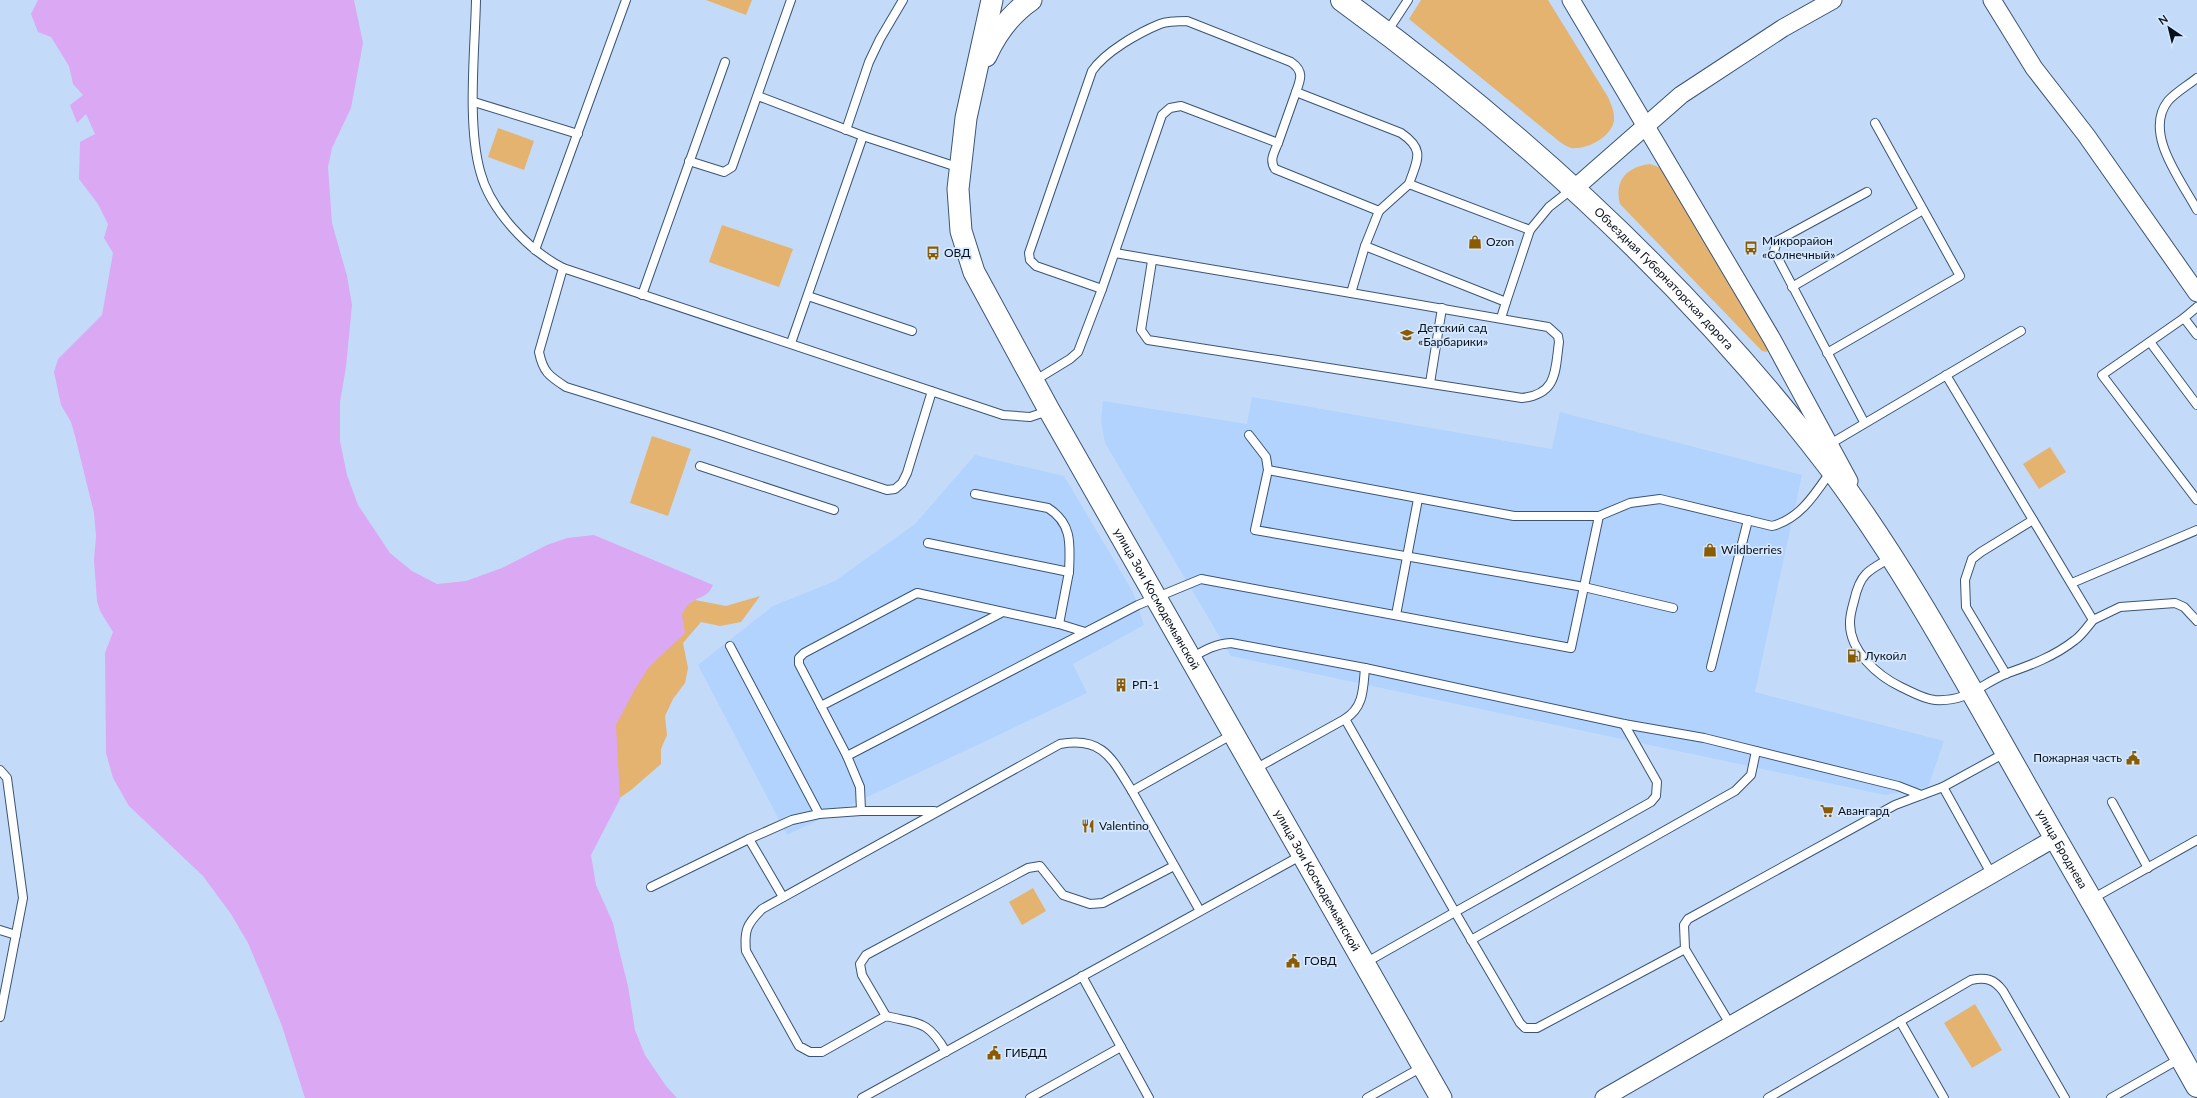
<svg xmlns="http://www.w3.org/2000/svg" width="2197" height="1098" viewBox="0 0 2197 1098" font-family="Lato,sans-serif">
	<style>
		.built { fill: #b1d3fe }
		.green { fill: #e4b36f }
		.water { fill: #dba8f4 }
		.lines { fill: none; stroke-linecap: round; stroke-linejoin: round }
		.service-casing { stroke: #3b5473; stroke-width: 10 }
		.minor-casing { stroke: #3b5473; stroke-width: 19 }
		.tertiary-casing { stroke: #3b5473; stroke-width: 23 }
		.secondary-casing { stroke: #3b5473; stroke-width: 24 }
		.service { stroke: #fff; stroke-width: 8 }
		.minor { stroke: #fff; stroke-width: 17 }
		.tertiary { stroke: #fff; stroke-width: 21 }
		.secondary { stroke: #fff; stroke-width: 22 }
		.labels { text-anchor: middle; stroke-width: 3.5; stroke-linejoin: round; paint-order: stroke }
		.poi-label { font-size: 12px; fill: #06101c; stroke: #d6e8fe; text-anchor: start }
		.street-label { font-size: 12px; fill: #06101c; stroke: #d6e8fe }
	</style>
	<rect width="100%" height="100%" fill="#c3dbf9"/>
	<!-- built -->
	<g class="built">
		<polygon points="1252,397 1552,449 1560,412 1802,475 1755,692 1944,741 1928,787 1885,795 1231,656 1105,443 1101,421 1103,401 1247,424"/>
		<polygon points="975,455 1064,476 1133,592 1144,625 1073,664 1087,693 787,835 698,665 773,606 835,581 915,524"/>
	</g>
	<!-- green -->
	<g class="green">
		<polygon points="706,0 752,0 746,15"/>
		<path d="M1421,0H1548L1608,97C1611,104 1615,113 1614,121C1611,137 1587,150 1571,148C1568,147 1563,144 1560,142L1409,19Z"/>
		<polygon points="498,128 534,141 524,170 488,157"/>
		<path d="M1650,164L1664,169L1768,347L1767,352L1762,351L1620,204C1614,181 1626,167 1650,164Z"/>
		<polygon points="722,225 793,249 779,287 709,262"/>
		<polygon points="652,436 691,449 668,516 630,503"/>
		<polygon points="2050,447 2066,472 2039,489 2023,464"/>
		<polygon points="760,596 741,622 720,626 701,622 683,643 688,668 685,683 673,699 665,716 667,735 661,749 661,764 631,790 611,804 593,727 660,619 695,600 726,606"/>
		<polygon points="1033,888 1046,911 1022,925 1009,902"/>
		<polygon points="1975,1004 2002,1050 1972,1068 1944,1023"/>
	</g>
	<!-- water -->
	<path class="water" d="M38,0H354L363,43L351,108L332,148L328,167L332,223L347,276L352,305L346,367L340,402V441L347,475L358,505L390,553L412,571L437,584L466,581L502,568L547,545L567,538L594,535L713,585C707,599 698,596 689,604C686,606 684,611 682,615L685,633L649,667L635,689L616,725L620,799L591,855L596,885L613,923L619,950L628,986L635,1030L645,1055L666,1086L677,1098H305L282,1026L266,986L248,943L231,914L203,876L129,806L113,778L106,753L105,653L113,632L100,611L97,601L94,560L96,536L94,513L75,436L71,422L61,405L54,372L58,359L102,315L113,253L104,238L108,224L98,204L79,179L80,142L95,134L86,114L77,123L70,105L83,95L73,84L69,66L51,37L38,32L31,14Z"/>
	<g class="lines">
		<!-- service casing -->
		<g class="service-casing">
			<g id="service">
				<path d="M476,0C475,50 467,123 480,171C490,210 528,250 563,268"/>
				<polyline points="1387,32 1408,0"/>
				<path d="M2197,78C2187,86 2176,92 2168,101C2143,133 2181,180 2197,210"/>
				<polyline points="758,96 863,136 960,168"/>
				<polyline points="474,102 578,134"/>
				<polyline points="846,130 869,62 880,39 903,0"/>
				<polyline points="1278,143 1296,92"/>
				<polyline points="689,161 724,172 732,167 791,0"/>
				<polyline points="1379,211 1409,184"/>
				<polyline points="535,250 626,0"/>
				<polyline points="1115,253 1351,293 1365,246"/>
				<path d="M1152,261L1141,330L1148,340L1522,398C1558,394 1555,370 1559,342L1558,336L1548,327L1351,293"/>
				<polyline points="1792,287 1923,210"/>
				<path d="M1102,289L1036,266L1030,260L1029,253L1092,71C1105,52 1138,33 1160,24C1168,21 1179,21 1187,21L1291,62C1304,71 1301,79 1296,92L1401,133C1426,150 1417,160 1409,184L1530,230"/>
				<polyline points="642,295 725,62"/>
				<polyline points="808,296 912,331"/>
				<polyline points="2197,307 2184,318 2197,335"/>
				<polyline points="1501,318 1506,302"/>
				<polyline points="2184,318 2102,375 2197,500"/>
				<polyline points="2150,342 2197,405"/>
				<polyline points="791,343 863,136"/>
				<polyline points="1827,353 1960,276 1875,123"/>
				<path d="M1034,381L1070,359L1078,352L1102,289L1162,115L1170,108L1181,106L1278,143C1274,153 1269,160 1275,169L1379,211L1365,246L1506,302L1530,230L1549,207L1572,189"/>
				<polyline points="1430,383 1442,308"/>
				<path d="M932,391L907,473L902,483L895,489L887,490L711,432L566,387C549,376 543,372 539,352L563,268L1003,415L1030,417L1048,411"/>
				<polyline points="1864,422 1774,251 1777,241 1867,192"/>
				<path d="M1249,435L1266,457L1268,470L1514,516H1599L1630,503L1660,499L1772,526C1800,519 1815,494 1831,471"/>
				<polyline points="1830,444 2021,331"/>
				<polyline points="700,466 834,510"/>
				<polyline points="1268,470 1255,530 1584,587 1673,608"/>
				<path d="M975,494L1048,508C1073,524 1070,545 1069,572"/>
				<polyline points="928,543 1069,572 1059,624"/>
				<path d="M1891,557C1883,563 1873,567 1866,574C1859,581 1856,592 1854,601C1852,608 1850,615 1850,622C1849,651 1878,676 1901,687C1912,692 1923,699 1935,700C1969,702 1980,684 2008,673C2031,665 2055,656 2075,640C2082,635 2088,626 2093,620L1946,375"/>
				<polyline points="2072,583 2197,530"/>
				<polyline points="1396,615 1418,499"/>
				<polyline points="2093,620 2120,607 2175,603 2184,607 2197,621"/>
				<polyline points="730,646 819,814 792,820 749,839"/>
				<path d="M1191,658C1205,650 1215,644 1231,643L1365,668L1624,724L1704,738L1898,786L1921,795"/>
				<polyline points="1711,667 1748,520"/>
				<polyline points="2006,674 1966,607 1965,580 1972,559 1981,552 2033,520"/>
				<polyline points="821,706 1001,613"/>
				<path d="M1345,719C1364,707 1363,689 1365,668"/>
				<polyline points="847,756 1138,605 1201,579 1571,648 1599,516"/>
				<polyline points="1255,769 1345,719 1455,912 1651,802 1656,796 1657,782 1624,724"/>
				<polyline points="0,770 7,778 23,898 0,1017"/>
				<polyline points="1943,787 1992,875"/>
				<polyline points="1132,791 1200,911"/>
				<polyline points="2112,802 2148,868"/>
				<polyline points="861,811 860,787 847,756 799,664 799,658 804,653 917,593 1059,624 1085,632"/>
				<polyline points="819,814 861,811 934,811"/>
				<polyline points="651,887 749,839 783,897"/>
				<polyline points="2092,899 2197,840"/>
				<polyline points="0,930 16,935"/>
				<polyline points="1471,940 1735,791 1751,775 1756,751"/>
				<polyline points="1685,949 1684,925 1688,919 1895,805 1943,787 2005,753"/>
				<polyline points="1365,963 1455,912 1520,1023 1525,1028 1537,1028 1685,949 1730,1024"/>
				<polyline points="1082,976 1149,1098"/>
				<polyline points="886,1016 862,975 860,964 866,955 1028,868 1040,866 1063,895 1090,904 1103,903 1174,866"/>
				<polyline points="1900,1021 1944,1098"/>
				<path d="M946,1052C928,1020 919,1024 886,1016L822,1052H810L799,1046L746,951C744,930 747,924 762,909L1060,744C1103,736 1112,759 1132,791L1233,734"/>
				<polyline points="862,1098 1302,855"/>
				<polyline points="1030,1098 1121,1047"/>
				<polyline points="1367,1098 1422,1067"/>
				<path d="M1768,1098L1971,980C1986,977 1994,979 2003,991L2065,1098"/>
				<polyline points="2111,1098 2181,1058"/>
			</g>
		</g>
		<!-- minor casing -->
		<g class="minor-casing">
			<g id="minor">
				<polyline points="1571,0 1772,339 1849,481"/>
				<polyline points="1992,0 2034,68 2086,135 2197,293"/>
				<polyline points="1575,188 1681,95 1783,28 1833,0"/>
				<polyline points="1604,1098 2055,838"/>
			</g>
		</g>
		<!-- tertiary casing -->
		<g class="tertiary-casing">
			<g id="tertiary">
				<path id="s1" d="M992,0L966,118L958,189L961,231L974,272L1049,410L1441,1098"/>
				<path d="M986,56C996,34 1012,13 1031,0"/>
			</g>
		</g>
		<!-- secondary casing -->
		<g class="secondary-casing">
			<g id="secondary">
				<path id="s2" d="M1342,0C1525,133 1694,289 1832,470C1902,564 1958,667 2016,769C2076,875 2138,980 2197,1086"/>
			</g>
		</g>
		<!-- service -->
		<use href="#service" class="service"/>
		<!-- minor -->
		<use href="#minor" class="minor"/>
		<!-- tertiary -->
		<use href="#tertiary" class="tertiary"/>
		<!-- secondary -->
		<use href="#secondary" class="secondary"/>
	</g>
	<!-- icons -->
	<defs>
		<g id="shop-bare" transform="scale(1.08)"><path d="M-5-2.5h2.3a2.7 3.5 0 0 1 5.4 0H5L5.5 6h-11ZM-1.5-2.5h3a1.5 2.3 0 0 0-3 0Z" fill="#8a5b00" stroke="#d6e8fe" stroke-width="2.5" paint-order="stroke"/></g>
		<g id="bus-bare" transform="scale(1.08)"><path d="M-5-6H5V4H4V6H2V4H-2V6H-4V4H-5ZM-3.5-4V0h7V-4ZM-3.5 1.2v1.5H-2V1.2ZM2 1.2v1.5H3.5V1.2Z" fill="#8a5b00" stroke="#d6e8fe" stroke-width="2.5" paint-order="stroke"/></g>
		<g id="school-bare" transform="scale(1.08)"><path d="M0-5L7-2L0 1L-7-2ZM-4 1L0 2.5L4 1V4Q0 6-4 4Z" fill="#8a5b00" stroke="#d6e8fe" stroke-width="2.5" paint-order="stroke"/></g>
		<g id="fuel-bare" transform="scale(1.08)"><path d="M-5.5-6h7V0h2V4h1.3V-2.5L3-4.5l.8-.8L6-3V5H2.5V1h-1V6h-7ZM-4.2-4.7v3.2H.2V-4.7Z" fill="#8a5b00" stroke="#d6e8fe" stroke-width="2.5" paint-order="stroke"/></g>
		<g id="building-bare" transform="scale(1.08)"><path d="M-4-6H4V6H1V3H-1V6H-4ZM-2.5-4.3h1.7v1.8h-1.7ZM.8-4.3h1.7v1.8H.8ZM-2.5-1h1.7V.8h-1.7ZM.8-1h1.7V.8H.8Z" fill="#8a5b00" stroke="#d6e8fe" stroke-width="2.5" paint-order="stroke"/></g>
		<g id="civic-bare" transform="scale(1.08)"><path d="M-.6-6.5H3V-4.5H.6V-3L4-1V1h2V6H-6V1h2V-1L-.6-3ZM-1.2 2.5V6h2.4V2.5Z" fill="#8a5b00" stroke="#d6e8fe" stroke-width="2.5" paint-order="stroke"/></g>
		<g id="supermarket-bare" transform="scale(1.08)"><path d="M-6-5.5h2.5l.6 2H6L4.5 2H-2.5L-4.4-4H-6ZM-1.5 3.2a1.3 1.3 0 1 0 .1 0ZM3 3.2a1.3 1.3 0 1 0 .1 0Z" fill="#8a5b00" stroke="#d6e8fe" stroke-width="2.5" paint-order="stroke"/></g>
		<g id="restaurant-bare" transform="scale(1.08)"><path d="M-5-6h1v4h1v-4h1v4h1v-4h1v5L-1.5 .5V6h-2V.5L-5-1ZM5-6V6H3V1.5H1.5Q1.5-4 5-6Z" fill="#8a5b00" stroke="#d6e8fe" stroke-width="2.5" paint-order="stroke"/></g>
	</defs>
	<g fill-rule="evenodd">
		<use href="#shop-bare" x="1475" y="242"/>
		<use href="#bus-bare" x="1751" y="248"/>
		<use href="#bus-bare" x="933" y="253"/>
		<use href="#school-bare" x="1407" y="335"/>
		<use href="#shop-bare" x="1710" y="550"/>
		<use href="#fuel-bare" x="1854" y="656"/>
		<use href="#building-bare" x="1121" y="685"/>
		<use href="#civic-bare" x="2133" y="758"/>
		<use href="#supermarket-bare" x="1827" y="811"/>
		<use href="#restaurant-bare" x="1088" y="826"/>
		<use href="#civic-bare" x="1293" y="961"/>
		<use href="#civic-bare" x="994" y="1053"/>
	</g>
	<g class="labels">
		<!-- poi labels -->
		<g class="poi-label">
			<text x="1762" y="245">Микрорайон<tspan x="1762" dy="14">«Солнечный»</tspan></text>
			<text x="1486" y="246">Ozon</text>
			<text x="944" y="257">ОВД</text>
			<text x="1418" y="332">Детский сад<tspan x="1418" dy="14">«Барбарики»</tspan></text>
			<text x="1721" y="554">Wildberries</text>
			<text x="1865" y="660">Лукойл</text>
			<text x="1132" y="689">РП-1</text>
			<text x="2122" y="762" text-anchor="end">Пожарная часть</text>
			<text x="1838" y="815">Авангард</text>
			<text x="1099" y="830">Valentino</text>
			<text x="1304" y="965">ГОВД</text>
			<text x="1005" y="1057">ГИБДД</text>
		</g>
		<!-- street labels -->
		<g class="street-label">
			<text dy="4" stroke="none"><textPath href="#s2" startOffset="426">Объездная Губернаторская дорога</textPath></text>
			<text dy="4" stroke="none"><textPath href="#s1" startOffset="652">улица Зои Космодемьянской</textPath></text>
			<text dy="4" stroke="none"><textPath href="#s2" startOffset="1125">улица Броднева</textPath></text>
			<text dy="4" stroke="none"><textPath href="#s1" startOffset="976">улица Зои Космодемьянской</textPath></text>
		</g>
	</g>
	<!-- north arrow -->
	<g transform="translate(2169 28) rotate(325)" stroke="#d6e8fe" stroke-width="3" paint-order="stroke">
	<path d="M0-3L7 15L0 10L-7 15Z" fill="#06101c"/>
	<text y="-6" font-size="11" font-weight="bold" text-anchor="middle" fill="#06101c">N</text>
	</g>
</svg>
